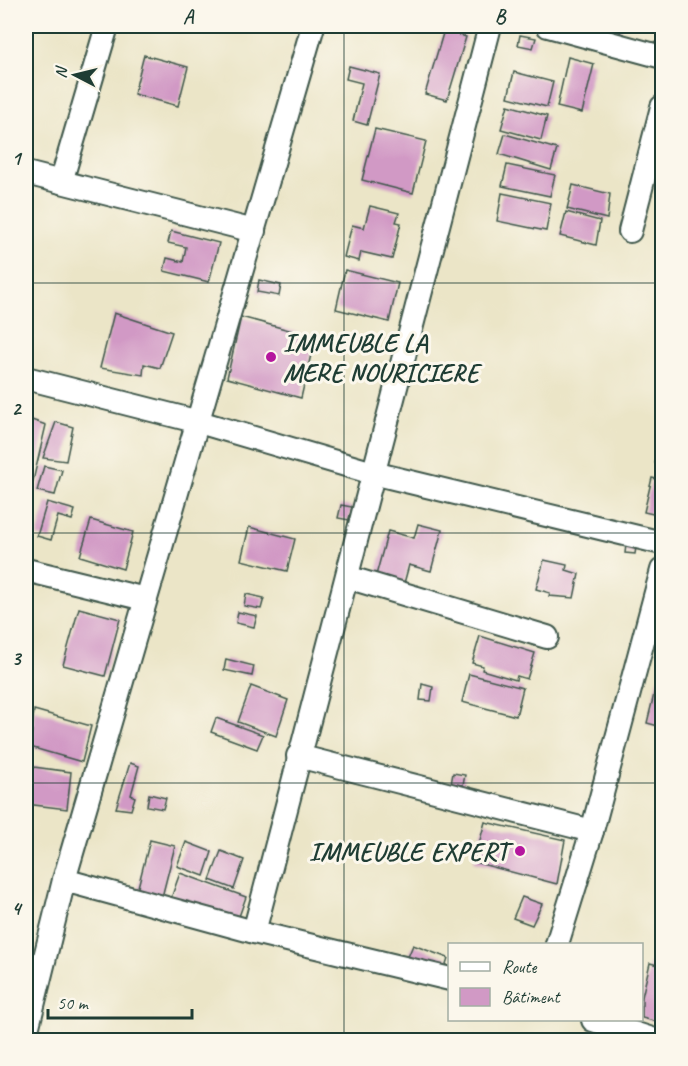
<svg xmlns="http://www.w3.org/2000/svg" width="688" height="1066" viewBox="0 0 688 1066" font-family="Caveat,sans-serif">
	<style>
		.building { fill: #d199c5 }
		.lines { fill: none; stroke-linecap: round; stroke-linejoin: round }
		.minor-casing { stroke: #3e564a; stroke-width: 26 }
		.minor { stroke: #fff; stroke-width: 22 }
		.grid { fill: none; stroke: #1f3d34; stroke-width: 1.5; stroke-opacity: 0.55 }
		.poi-dot { fill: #b5179e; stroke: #fbf7ec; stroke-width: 2 }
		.labels { text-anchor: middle; stroke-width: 6; stroke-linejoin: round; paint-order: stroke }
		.poi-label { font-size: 26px; font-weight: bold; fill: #1f3d34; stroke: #fbf7ec; text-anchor: start }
		.neatline { fill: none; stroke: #1f3d34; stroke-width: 2 }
		.grid-label { font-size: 20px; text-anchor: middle; font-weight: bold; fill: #1f3d34 }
	</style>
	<rect width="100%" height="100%" fill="#fbf7ec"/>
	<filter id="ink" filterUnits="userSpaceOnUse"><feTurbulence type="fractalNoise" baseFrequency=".0167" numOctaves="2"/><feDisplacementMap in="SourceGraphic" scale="12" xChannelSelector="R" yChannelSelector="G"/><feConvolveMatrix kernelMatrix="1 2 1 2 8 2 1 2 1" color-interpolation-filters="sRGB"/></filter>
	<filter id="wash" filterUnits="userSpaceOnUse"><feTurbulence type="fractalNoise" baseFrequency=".008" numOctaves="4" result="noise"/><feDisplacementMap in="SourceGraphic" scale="24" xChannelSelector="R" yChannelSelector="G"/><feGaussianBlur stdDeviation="1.35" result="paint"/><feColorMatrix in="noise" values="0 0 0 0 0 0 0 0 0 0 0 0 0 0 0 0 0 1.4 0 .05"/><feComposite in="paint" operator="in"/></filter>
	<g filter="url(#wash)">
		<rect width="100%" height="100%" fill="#ebe5c7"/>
		<g id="blocks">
			<!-- building -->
			<g class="building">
				<polygon points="606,26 621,27 619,45 604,34"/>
				<polygon points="444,30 466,37 447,100 425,94"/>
				<polygon points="520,35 536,38 533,48 518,45"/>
				<polygon points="144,55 188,67 178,106 134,94"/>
				<polygon points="568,57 594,64 582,113 557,107"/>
				<polygon points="349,66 380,74 367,125 353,121 362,83 346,79"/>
				<polygon points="514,72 553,82 547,107 508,97"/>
				<polygon points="508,105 547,116 541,140 501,129"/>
				<polygon points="375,129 426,141 413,193 362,180"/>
				<polygon points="505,134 557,149 551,170 499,154"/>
				<polygon points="507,165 555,175 550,196 502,186"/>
				<polygon points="573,185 610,194 607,219 567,209"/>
				<polygon points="502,193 551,203 546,231 497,221"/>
				<polygon points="370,206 399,213 396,222 401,223 392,259 361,252 359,261 344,257 352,225 364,228"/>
				<polygon points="566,212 600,221 596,245 560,236"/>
				<polygon points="171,231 219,243 209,282 164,271 167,258 183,262 186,247 168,243"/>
				<polygon points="345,270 398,283 389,322 336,309"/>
				<polygon points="259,280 281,285 279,296 257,292"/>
				<polygon points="114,313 172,332 160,368 144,364 143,375 100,368"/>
				<polygon points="241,317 315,337 301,398 227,378"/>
				<polygon points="26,418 46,425 33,481 26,480"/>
				<polygon points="56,422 73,427 66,461 43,458"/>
				<polygon points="662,436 662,465 655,463"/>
				<polygon points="44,466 62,470 55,495 37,491"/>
				<polygon points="652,478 662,480 662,516 644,512"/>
				<polygon points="47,502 75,510 72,520 58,516 51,540 37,536"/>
				<polygon points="341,505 352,507 349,520 338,518"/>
				<polygon points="91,520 133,532 123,569 80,556"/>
				<polygon points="418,524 442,530 431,571 409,565 403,587 375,579 388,531 414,538"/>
				<polygon points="249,527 295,539 287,571 241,560"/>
				<polygon points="626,545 636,547 635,554 625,553"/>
				<polygon points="544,560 567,565 566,570 579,574 574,598 549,596 550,593 536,589"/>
				<polygon points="246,594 264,598 261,609 244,606"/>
				<polygon points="79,608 120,619 105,676 63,665"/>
				<polygon points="238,612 257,616 254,627 236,623"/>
				<polygon points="480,636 535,653 527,679 517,676 516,680 482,670 483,666 472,663"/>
				<polygon points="226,659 254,666 252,676 224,670"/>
				<polygon points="469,674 523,688 516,716 462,702"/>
				<polygon points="658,678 662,679 662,727 647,723"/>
				<polygon points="422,684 433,687 431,701 420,700"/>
				<polygon points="251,686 288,700 276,736 238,722"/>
				<polygon points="34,710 91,726 82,762 30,747"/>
				<polygon points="216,718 263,735 257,749 211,732"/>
				<polygon points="130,763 139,766 131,795 135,797 131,810 116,808"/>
				<polygon points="26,766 71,772 67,809 26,804"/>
				<polygon points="453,773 465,775 463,785 451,784"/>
				<polygon points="149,794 166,798 163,809 147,806"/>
				<polygon points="485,822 565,840 557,884 474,862"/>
				<polygon points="150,840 175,846 162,897 137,891"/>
				<polygon points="186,842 212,852 204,876 177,866"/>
				<polygon points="221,851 244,860 234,889 210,880"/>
				<polygon points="180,873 246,897 236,925 170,901"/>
				<polygon points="522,897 542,904 532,925 513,918"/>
				<polygon points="413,945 448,958 444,970 408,957"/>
				<polygon points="650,963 662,966 662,1023 642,1018 642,997"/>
			</g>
		</g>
	</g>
	<g filter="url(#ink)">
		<use href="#blocks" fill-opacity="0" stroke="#3e564a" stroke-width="1.5"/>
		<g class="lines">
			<!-- minor casing -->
			<g class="minor-casing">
				<g id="minor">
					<polyline points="548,26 662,57"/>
					<polyline points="26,173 254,231"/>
					<polyline points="61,182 107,26"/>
					<polyline points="630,231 662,107"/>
					<polyline points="26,378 199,422 373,473 662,543"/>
					<polyline points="26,570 145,599"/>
					<polyline points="347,577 547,637"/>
					<polyline points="298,756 592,831"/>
					<polyline points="64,880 254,932 450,979"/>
					<polyline points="254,932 490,26"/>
					<polyline points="557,944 592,831 662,570"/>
					<polyline points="593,1020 655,1040"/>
					<polyline points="26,1034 64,880 313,26"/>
				</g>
			</g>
			<!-- minor -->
			<use href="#minor" class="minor"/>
		</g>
	</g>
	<!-- grid -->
	<path class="grid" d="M344,26V1040M26,283H662M26,533H662M26,783H662"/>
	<!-- markers -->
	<g class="poi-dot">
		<circle cx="271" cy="357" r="6"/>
		<circle cx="520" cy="851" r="6"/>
	</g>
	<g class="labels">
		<!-- poi labels -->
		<g class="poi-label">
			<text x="283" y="351">IMMEUBLE LA<tspan x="283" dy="30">MERE NOURICIERE</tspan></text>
			<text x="508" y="860" text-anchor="end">IMMEUBLE EXPERT</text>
		</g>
	</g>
	<!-- margin -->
	<rect width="688" height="1066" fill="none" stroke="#fbf7ec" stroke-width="66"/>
	<!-- legend -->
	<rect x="448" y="943" width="195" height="78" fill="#fbf7ec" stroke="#a3ada2" stroke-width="1.5"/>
	<rect x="460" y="962" width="30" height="9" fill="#ffffff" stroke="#a3ada2" stroke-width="1.5"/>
	<text x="502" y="973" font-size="18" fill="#1f3d34">Route</text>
	<rect x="460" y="988" width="30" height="18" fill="#d199c5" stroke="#a3ada2" stroke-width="1.5"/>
	<text x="502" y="1003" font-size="18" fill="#1f3d34">Bâtiment</text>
	<!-- north arrow -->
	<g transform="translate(75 75) rotate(277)" stroke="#fbf7ec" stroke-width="4.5" paint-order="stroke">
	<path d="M0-4.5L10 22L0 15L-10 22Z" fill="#1f3d34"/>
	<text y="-9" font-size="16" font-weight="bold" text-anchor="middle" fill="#1f3d34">N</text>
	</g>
	<!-- scale -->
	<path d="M48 1009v9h144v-9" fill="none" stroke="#1f3d34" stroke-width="3"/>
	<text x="57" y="1009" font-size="18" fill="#1f3d34" stroke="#fbf7ec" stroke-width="4.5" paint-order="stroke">50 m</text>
	<rect x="33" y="33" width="622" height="1000" class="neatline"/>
	<g class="grid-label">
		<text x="188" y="23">A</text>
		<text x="500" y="23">B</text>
		<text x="16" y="165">1</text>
		<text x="16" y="415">2</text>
		<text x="16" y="665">3</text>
		<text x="16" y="915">4</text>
	</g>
</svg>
